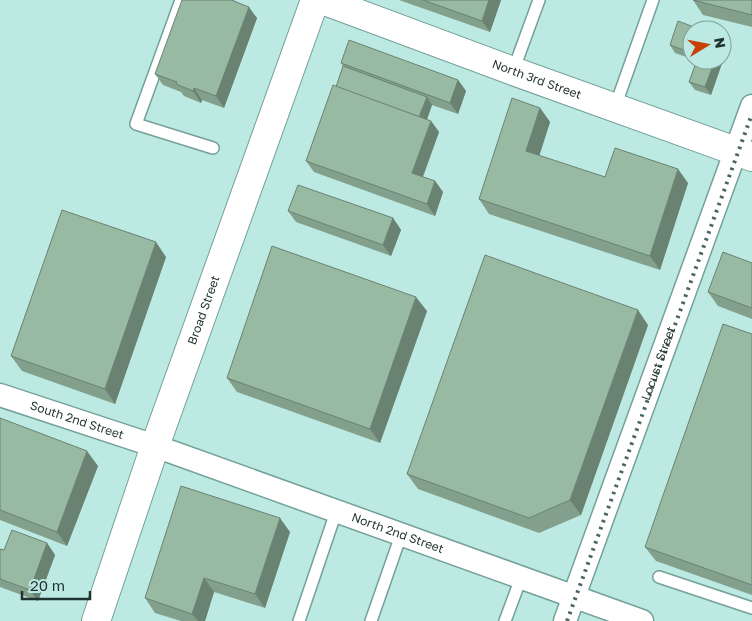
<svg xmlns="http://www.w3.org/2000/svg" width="752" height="621" viewBox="0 0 752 621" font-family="'Golos Text',sans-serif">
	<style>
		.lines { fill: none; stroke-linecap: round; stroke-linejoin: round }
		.service-casing { stroke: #74a09a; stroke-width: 14 }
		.minor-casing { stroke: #74a09a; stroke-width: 25 }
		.secondary-casing { stroke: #74a09a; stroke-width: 30 }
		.service { stroke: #fff; stroke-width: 11 }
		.minor { stroke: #fff; stroke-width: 22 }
		.secondary { stroke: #fff; stroke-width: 28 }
		.rail { stroke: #4b6561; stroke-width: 4; stroke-dasharray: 2.5 5; stroke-linecap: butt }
		.wall { fill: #83a08c }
		.shaded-wall { fill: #6a8272 }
		.building { fill: #98baa3; stroke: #6a8272 }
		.labels { text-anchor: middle; stroke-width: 4.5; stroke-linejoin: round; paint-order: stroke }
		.street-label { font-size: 12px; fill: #1f322f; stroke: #bceae3 }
	</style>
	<rect width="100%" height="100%" fill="#bceae3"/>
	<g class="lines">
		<!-- service casing -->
		<g class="service-casing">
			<g id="service">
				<polyline points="181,0 136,124 213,148"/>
				<polyline points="513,71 539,0"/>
				<polyline points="615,107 653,0"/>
				<polyline points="659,577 752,608"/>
				<polyline points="299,621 336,512"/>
				<polyline points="371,621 401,535"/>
				<polyline points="505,621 521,578"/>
			</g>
		</g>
		<!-- minor casing -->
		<g class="minor-casing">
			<g id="minor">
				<path id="s1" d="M0,395L155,446L642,621"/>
				<path id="s2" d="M565,621L752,106"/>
			</g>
		</g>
		<!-- secondary casing -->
		<g class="secondary-casing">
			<g id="secondary">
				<path id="s3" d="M322,0L513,71L752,157"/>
				<path id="s4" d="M96,621L155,446L315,0"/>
			</g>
		</g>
		<!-- service -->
		<use href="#service" class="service"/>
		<!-- minor -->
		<use href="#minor" class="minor"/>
		<!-- secondary -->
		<use href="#secondary" class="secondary"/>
		<!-- rail -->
		<polyline class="rail" points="567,621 752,114"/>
	</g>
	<!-- wall -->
	<g class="wall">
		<polygon points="234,0 257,18 224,108 202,100 201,103 184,96 181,92 163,85 155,74"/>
		<polygon points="399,0 501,0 490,32"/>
		<polygon points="693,0 752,0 752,27 703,15"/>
		<polygon points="692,30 692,59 675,53 670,45"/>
		<polygon points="723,38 728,46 711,95 695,90 689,82 697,61 695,60 722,60"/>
		<polygon points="341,63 458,80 466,91 458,114 432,105 427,120 431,121 439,132 423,177 435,181 443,192 435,216 314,172 306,161 336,87 343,66"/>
		<polygon points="540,108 550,122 539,156 605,177 688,183 660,270 489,214 479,199"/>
		<polygon points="288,211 393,218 401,230 391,256 296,222"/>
		<polygon points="166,257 115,404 22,371 11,356"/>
		<polygon points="752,263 752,319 718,306 708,292"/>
		<polygon points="427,311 380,443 237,392 227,378"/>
		<polygon points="648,325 581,515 539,533 418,489 407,474"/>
		<polygon points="752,334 752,595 656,561 645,547"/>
		<polygon points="0,418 98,466 67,546 0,520"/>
		<polygon points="290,532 265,608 214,592 205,621 181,621 155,613 145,598"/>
		<polygon points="47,543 55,555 38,601 0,587 0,549 4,550"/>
	</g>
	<!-- shaded-wall -->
	<g class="shaded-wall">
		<polygon points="489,0 501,0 490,32 482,21"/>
		<polygon points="249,7 257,18 224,108 216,96"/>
		<polygon points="723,38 728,46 711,95 705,87 715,60 722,60 722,40"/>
		<polygon points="458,80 466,91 458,114 450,103"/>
		<polygon points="194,88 202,100 201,103 193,91"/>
		<polygon points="427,97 432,105 424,127 419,119"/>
		<polygon points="540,108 550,122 536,166 526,151"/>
		<polygon points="431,121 439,132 420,184 412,173"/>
		<polygon points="678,169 688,183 660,270 650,256"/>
		<polygon points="435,181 443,192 435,216 427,204"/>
		<polygon points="393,218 401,230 391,256 383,245"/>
		<polygon points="156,242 166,257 115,404 105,389"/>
		<polygon points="416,297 427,311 380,443 370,429"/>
		<polygon points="638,310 648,325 581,515 570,500"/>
		<polygon points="87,451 98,466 67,546 57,532"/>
		<polygon points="280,518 290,532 265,608 255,594"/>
		<polygon points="47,543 55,555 38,601 30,590"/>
		<polygon points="204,578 214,592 205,621 198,621 192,614"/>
	</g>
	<!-- building -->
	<g class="building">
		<polygon points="182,0 231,0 249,7 216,96 194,88 193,91 176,84 177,82 155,74"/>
		<polygon points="423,0 489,0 482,21"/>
		<polygon points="693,0 752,0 752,15"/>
		<polygon points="678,21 702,30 692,30 692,53 670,45"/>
		<polygon points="349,40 458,80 450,103 341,63"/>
		<polygon points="697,60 715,60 705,87 689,82"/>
		<polygon points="343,66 427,97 419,117 336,87"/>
		<polygon points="333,85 431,121 412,173 435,181 427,204 306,161"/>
		<polygon points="512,98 540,108 526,151 605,177 615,148 678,169 650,256 479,199"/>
		<polygon points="298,185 393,218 383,245 288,211"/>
		<polygon points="62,210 156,242 105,389 11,356"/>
		<polygon points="272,246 416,297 370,429 227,378"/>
		<polygon points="723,252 752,263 752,308 708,292"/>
		<polygon points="485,255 638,310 570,500 529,518 407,474"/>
		<polygon points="723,324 752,334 752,585 645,547"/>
		<polygon points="0,418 87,451 57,532 0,510"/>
		<polygon points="181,486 280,518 255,594 204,578 192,614 145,598"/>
		<polygon points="12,530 47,543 30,590 0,579 0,549 4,550"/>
	</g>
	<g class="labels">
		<!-- street labels -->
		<g class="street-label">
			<text dy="4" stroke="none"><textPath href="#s3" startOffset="229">North 3rd Street</textPath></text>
			<text dy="4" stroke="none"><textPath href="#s4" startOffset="329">Broad Street</textPath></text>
			<text dy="4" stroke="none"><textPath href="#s2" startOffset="274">Locust Street</textPath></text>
			<text dy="4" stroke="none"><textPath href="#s1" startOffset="81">South 2nd Street</textPath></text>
			<text dy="4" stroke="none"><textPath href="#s1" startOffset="421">North 2nd Street</textPath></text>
		</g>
	</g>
	<!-- north arrow -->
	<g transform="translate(707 45) rotate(80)"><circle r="24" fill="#bceae3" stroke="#7da09b"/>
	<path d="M0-4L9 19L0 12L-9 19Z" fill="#c74004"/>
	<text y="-8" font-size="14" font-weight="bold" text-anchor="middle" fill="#1f322f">N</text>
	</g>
	<!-- scale -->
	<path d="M22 591v8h68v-8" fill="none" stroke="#1f322f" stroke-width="2.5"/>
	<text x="30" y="591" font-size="15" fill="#1f322f" stroke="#bceae3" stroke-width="4" paint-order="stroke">20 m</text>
</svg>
